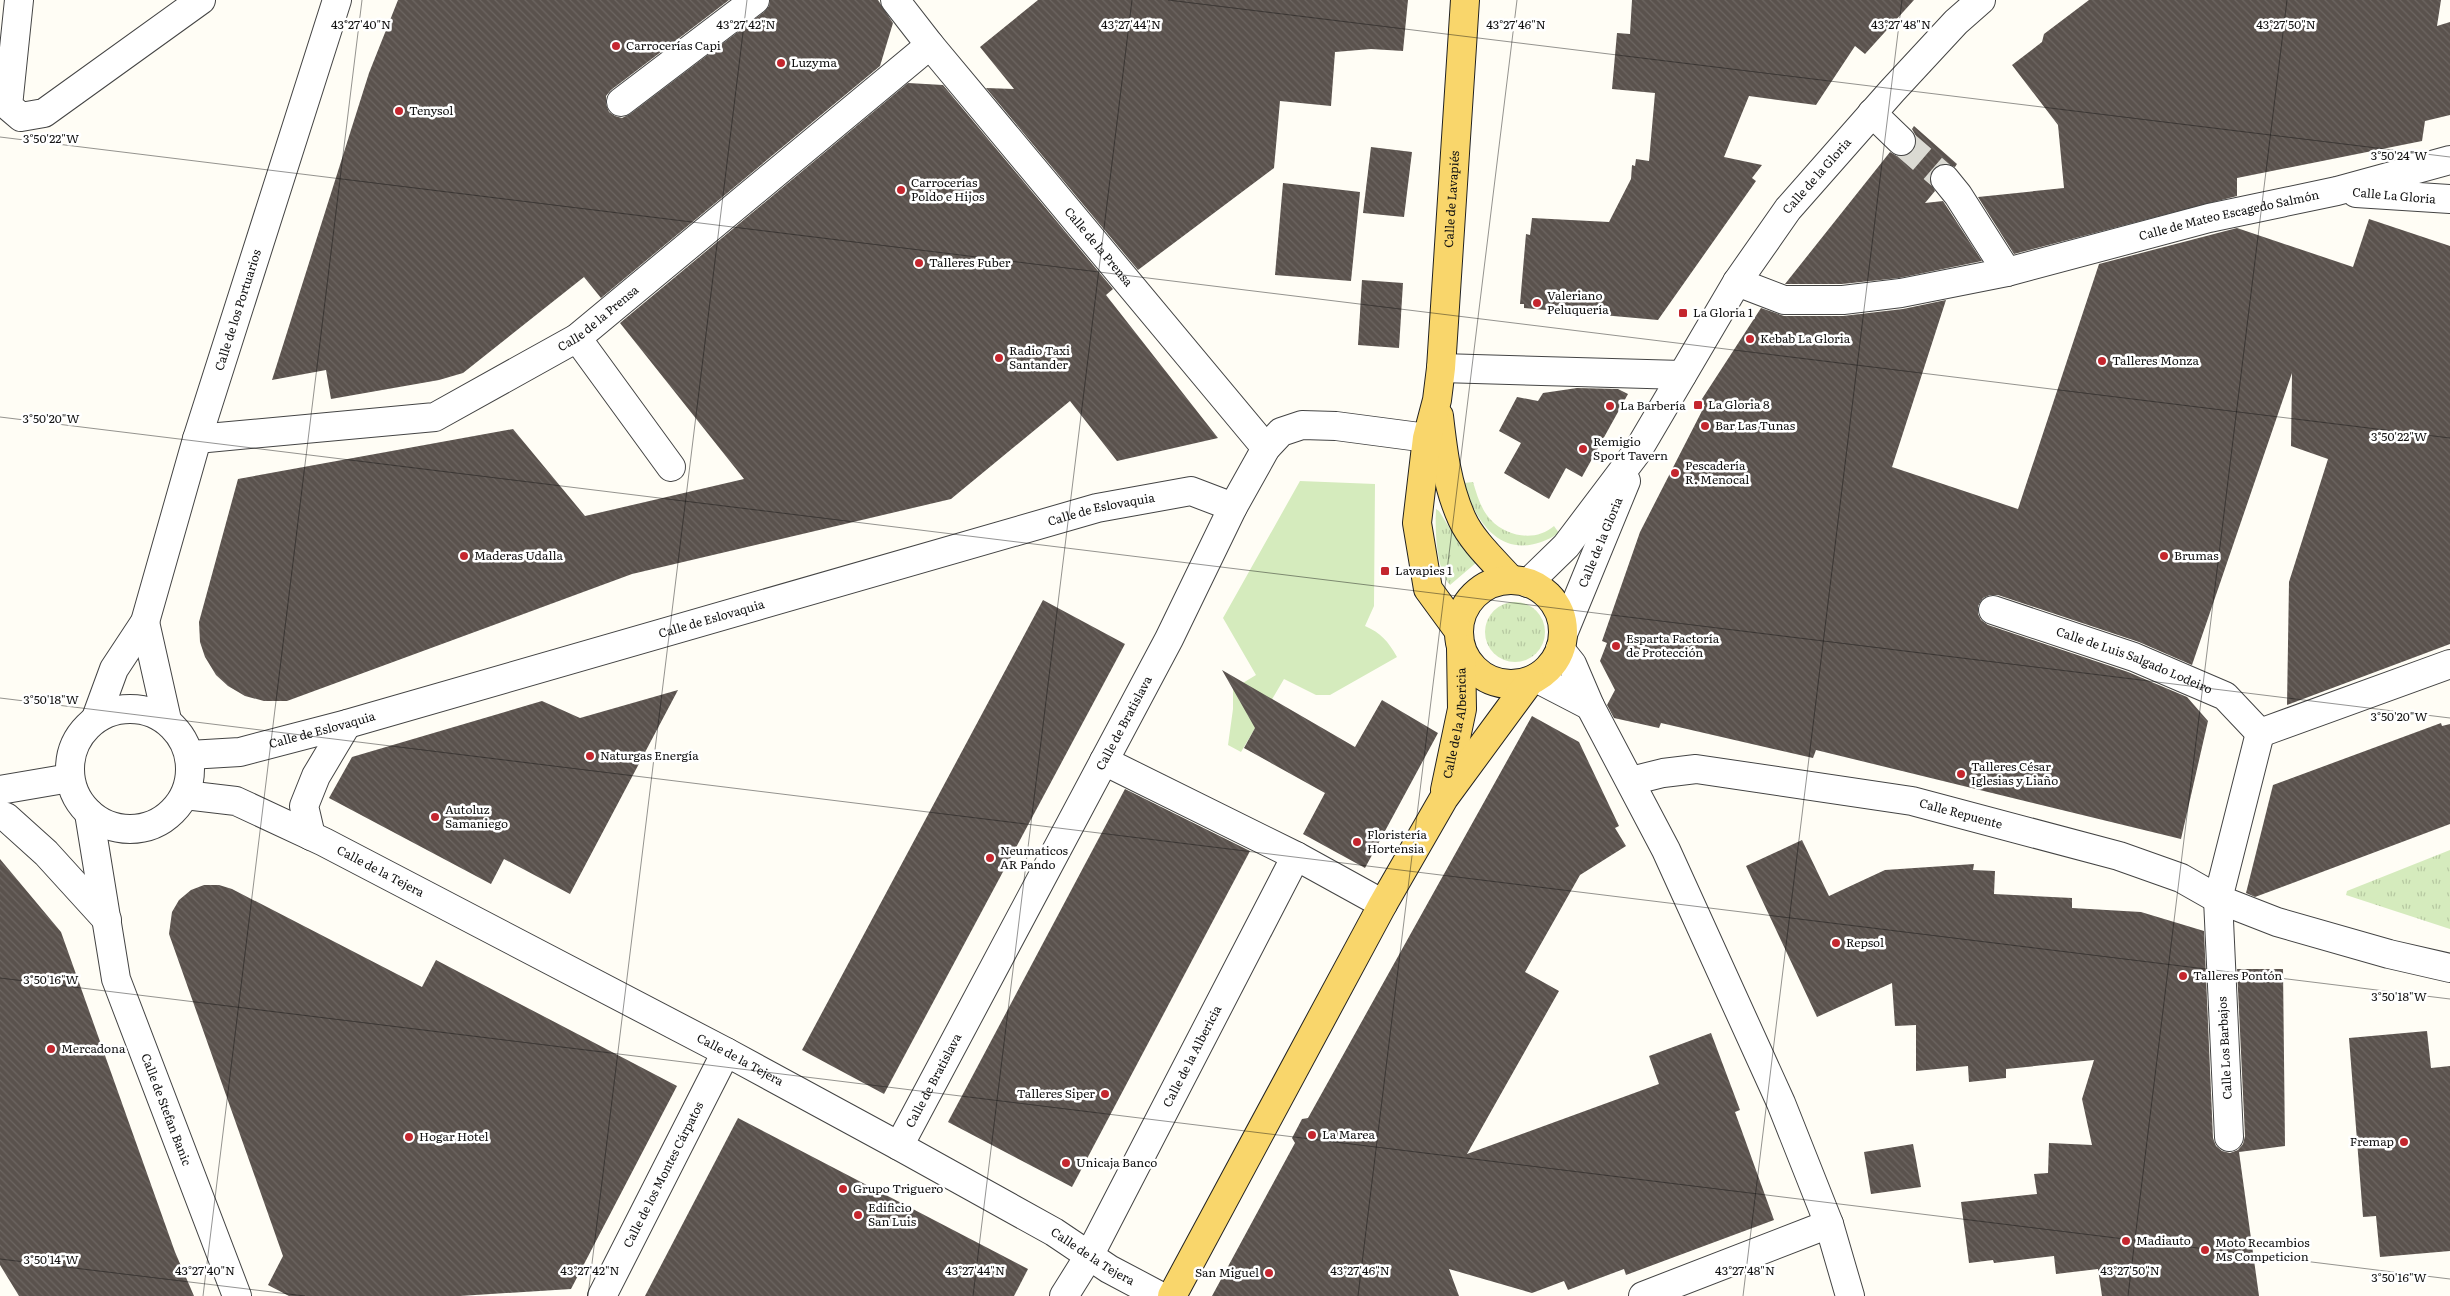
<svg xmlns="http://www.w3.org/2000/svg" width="2450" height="1296" viewBox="0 0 2450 1296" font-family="Literata,serif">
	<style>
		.grass { fill: url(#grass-tufts) }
		.park { fill: #d5ebbd }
		.building { fill: url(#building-back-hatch) }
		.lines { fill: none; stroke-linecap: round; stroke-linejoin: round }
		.minor-tunnel { stroke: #dbdad3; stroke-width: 28; stroke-dasharray: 28 14; stroke-linecap: butt }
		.minor-casing { stroke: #444; stroke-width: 30 }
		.major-casing { stroke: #222; stroke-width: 30 }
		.minor { stroke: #fff; stroke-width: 28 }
		.major { stroke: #f9d66b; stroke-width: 28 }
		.ticks { fill: none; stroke: #111; stroke-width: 1; stroke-opacity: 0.45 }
		.poi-dot { fill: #c4262e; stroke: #fff; stroke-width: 2 }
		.labels { text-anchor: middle; stroke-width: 5; stroke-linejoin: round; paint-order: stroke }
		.poi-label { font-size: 12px; fill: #111; stroke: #fff; text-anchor: start }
		.street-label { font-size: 12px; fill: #111; stroke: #fff }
		.ticks-label { font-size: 12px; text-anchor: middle; fill: #111; stroke: #fff; stroke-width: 5; stroke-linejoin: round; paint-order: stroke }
	</style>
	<defs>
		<pattern id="grass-tufts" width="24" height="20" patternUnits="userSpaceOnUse" patternTransform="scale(1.25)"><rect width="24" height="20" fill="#d5ebbd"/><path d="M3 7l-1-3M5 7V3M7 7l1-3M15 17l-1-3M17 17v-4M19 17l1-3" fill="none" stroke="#b6c8a1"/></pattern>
		<pattern id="building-back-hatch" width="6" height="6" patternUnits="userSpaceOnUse" patternTransform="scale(1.25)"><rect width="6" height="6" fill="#5a524d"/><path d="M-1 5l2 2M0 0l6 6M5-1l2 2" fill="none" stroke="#6d6662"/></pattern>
	</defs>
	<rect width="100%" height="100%" fill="#fffdf5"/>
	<!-- grass -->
	<g class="grass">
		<path d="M1473,482C1477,495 1481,510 1491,520C1507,537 1536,542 1554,526L1559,533C1509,565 1478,531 1464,483Z"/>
		<path d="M1436,509L1439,511L1459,543L1477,562L1450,585C1436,569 1435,530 1436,509Z"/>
		<circle cx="1515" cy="632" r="30"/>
		<polygon points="2450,850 2450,929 2346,895 2347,891"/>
	</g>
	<!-- park -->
	<path class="park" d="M1300,481L1375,484L1374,606L1365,626C1381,633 1388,641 1397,657L1330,695H1316L1284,679L1241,752L1228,745L1233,709V689L1256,675L1223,618Z"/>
	<!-- building -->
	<g class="building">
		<polygon points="398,0 729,0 611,90 606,96 606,104 609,112 615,116 622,118 630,114 764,12 769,6 770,0 878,0 893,23 880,66 601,298 584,277 463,373 439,380 331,399 326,370 272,380 369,73"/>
		<polygon points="1038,0 1408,0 1403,51 1371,49 1335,52 1331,106 1280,101 1274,168 1138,270 986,88 1014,89 980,47"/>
		<polygon points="1632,0 1914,0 1865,54 1855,46 1816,105 1749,96 1724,157 1762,165 1752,178 1756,181 1658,320 1524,308 1524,304 1520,304 1526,234 1530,235 1532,218 1609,222 1631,179 1632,165 1635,166 1636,159 1649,161 1655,93 1612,89 1617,33 1630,34"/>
		<polygon points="2089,0 2441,0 2437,26 2450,22 2450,115 2425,121 2422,141 2237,178 2237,196 2014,254 1978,197 2064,188 2058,125 2012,65 2042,42 2044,34"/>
		<polygon points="908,83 943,85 1113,289 1106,295 1218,438 1117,461 1070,401 951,499 632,574 287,701 264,701 245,696 228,686 216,675 205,657 200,642 199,622 238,479 513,429 585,516 744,479 620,323"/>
		<polygon points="1914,126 1957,164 1955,167 1943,164 1935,167 1930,174 1930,181 1935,191 1925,203 1943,201 1982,261 1899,278 1842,284 1785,284 1890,152 1897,156 1905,156 1913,151 1916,144 1916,136 1912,129"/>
		<polygon points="1371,147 1412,152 1404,217 1363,213"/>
		<polygon points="1283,183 1360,192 1351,281 1275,275"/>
		<polygon points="2369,219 2450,246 2450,644 2287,705 2289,582 2328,459 2291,446 2292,373 2192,665 2139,642 1998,595 1990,595 1983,598 1978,606 1978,614 1981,620 1988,625 2128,672 2187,697 2208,721 2181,839 1816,750 1813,758 1661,723 1659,728 1614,718 1607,705 1615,690 1600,661 1607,643 1602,641 1640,532 1705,405 1700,402 1761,308 1784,316 1843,316 1903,309 1946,300 1892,467 2018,509 2099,264 2237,228 2353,267"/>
		<polygon points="1362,280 1403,283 1399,348 1358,345"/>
		<polygon points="1577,388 1618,389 1628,394 1582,477 1566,468 1549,499 1504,473 1521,443 1499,431 1517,397 1538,401 1543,393"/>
		<polygon points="1043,600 1125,644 884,1094 802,1050"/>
		<polygon points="1222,670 1355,747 1382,700 1438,733 1365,868 1303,834 1325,793 1244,748 1255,728"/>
		<polygon points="678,690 570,894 504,859 491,884 329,798 352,757 542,701 580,718"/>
		<polygon points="1532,716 1579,742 1619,826 1615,828 1626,846 1580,875 1525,972 1559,991 1467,1154 1659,1084 1649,1056 1711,1033 1740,1110 1735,1112 1774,1220 1626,1275 1624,1269 1568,1290 1564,1281 1532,1293 1449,1269 1459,1296 1212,1296 1289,1154 1295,1143 1292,1138 1302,1119 1308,1118"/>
		<polygon points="2441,723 2442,726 2450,724 2450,824 2255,897 2246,893 2273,785"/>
		<polygon points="1125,789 1250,851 1072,1187 948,1122"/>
		<polygon points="1802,840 1829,896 1885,870 1974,864 1973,870 1995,871 1994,894 2072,898 2072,908 2141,912 2204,931 2213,1138 2216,1146 2222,1151 2230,1153 2238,1150 2243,1144 2245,1136 2237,969 2283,969 2285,1146 2239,1152 2259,1296 2102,1296 2098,1269 2056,1274 2054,1256 1994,1263 1993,1260 1969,1263 1961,1202 2037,1194 2034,1174 2048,1173 2049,1143 2092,1145 2082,1099 2094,1060 2006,1069 2006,1078 1969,1082 1968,1066 1916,1071 1916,1025 1895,1026 1892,983 1817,1017 1746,866"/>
		<polygon points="0,859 61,932 175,1252 194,1296 19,1296 0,1265"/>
		<polygon points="204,885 219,885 232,889 422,987 436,960 677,1086 571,1289 460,1296 289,1296 268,1285 283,1256 169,934 172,912 179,900 191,890"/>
		<polygon points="2427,1031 2431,1068 2450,1066 2450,1251 2380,1257 2376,1216 2363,1217 2349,1038"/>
		<polygon points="738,1118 1028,1269 1014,1296 645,1296"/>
		<polygon points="1913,1144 1921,1187 1871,1194 1864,1152"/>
	</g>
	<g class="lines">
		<!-- minor-tunnel -->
		<polyline class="minor-tunnel" points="1901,141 1945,179"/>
		<!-- minor casing -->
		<g class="minor-casing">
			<g id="minor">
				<polyline points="19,0 8,106 21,117 44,113 201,0"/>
				<path id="s1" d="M895,0L930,45L1266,448"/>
				<polyline points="621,102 755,0"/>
				<polyline points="1872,113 1901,141"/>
				<polyline points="1945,179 1958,195 2007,272"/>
				<polyline points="2356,193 2450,199"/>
				<path id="s2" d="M1737,282L1784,300H1843L1901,293L2007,272L2209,218L2337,191L2450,160"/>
				<polyline points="577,338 671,467"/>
				<polyline points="1441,368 1682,375"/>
				<path id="s3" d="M197,439L435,417L577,338L930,45"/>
				<path id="s4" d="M1528,583L1566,546L1637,452L1737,282L1788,209L1892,91L1956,22L1981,0"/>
				<path id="s5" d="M1993,610L2134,657L2225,696L2260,733"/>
				<polyline points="145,622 167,720"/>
				<path id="s6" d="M1563,634L1626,481"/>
				<polyline points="1560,649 1572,664 1590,706 1666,850 1781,1103 1829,1224 1850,1296"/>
				<polyline points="1536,678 1590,706"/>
				<circle cx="130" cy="769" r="60"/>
				<path id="s7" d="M96,718L114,669L145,622L197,439L337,0"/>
				<polyline points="2260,733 2450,664"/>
				<path id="s8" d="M189,755L240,752L347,724L1097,508L1191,491L1233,507"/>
				<polyline points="1104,761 1296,856 1383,904"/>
				<path id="s9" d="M1631,781L1663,773L1696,769L1912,801L2119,856L2181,878L2218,899L2277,922L2389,954L2450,968"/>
				<polyline points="0,790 70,778"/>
				<path id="s10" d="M185,795L236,801L324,842L726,1052L899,1146L1054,1232L1109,1269L1160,1296"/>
				<path id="s11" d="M89,813L116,979L237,1296"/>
				<polyline points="0,815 6,817 46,853 107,920"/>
				<polyline points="311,836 304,806 316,776 347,724"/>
				<polyline points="2229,1137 2218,899 2260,733"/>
				<path id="s12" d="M899,1146L1169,639L1233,507L1266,448L1281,432L1302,425L1336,426L1427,438"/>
				<path id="s13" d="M602,1296L726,1052"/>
				<path id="s14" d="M1064,1296L1089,1256L1296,856"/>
				<polyline points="1643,1296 1829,1224"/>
			</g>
		</g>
		<!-- major casing -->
		<g class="major-casing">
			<g id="major">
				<path d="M1439,416C1443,451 1447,486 1462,519C1472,541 1494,561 1511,580"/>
				<circle cx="1511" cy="632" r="52"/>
				<path id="s15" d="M1458,630L1428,589L1417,523L1427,438L1437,400L1441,368L1465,0"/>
				<path id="s16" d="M1445,790L1462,709L1461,648"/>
				<polyline points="1172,1296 1383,904 1444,798 1530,681"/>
			</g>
		</g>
		<!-- minor -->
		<use href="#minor" class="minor"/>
		<!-- major -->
		<use href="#major" class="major"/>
	</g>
	<!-- ticks -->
	<path class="ticks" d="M1168,0L2450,157M0,137L2450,438M0,417L2450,718M0,698L2450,999M0,978L2450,1279M0,1259L305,1296M203,1296L362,0M588,1296L747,0M973,1296L1132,0M1358,1296L1517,0M1743,1296L1902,0M2128,1296L2287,0"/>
	<!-- markers -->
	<g class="poi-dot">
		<circle cx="616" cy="46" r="5"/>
		<circle cx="781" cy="63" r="5"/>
		<circle cx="399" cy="111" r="5"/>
		<circle cx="901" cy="190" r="5"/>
		<circle cx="919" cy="263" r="5"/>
		<circle cx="1537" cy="303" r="5"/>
		<rect x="1678" y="308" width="10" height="10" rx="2.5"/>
		<circle cx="1750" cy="339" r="5"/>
		<circle cx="999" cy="358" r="5"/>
		<circle cx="2102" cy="361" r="5"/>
		<rect x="1693" y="400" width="10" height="10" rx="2.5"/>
		<circle cx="1610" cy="406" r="5"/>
		<circle cx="1705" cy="426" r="5"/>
		<circle cx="1583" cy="449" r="5"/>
		<circle cx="1675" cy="473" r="5"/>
		<circle cx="464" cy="556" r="5"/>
		<circle cx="2164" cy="556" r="5"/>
		<rect x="1380" y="566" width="10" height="10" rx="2.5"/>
		<circle cx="1616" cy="646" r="5"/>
		<circle cx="590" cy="756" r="5"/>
		<circle cx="1961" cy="774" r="5"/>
		<circle cx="435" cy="817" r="5"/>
		<circle cx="1357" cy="842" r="5"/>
		<circle cx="990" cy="858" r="5"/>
		<circle cx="1836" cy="943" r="5"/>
		<circle cx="2183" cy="976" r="5"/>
		<circle cx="51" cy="1049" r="5"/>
		<circle cx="1105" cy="1094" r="5"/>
		<circle cx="1312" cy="1135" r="5"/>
		<circle cx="409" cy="1137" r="5"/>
		<circle cx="2404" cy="1142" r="5"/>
		<circle cx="1066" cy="1163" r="5"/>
		<circle cx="843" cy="1189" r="5"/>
		<circle cx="858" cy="1215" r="5"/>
		<circle cx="2126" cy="1241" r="5"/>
		<circle cx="2205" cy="1250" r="5"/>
		<circle cx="1269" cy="1273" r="5"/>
	</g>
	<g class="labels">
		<!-- poi labels -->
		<g class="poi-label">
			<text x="626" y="50">Carrocerías Capi</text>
			<text x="791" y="67">Luzyma</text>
			<text x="409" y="115">Tenysol</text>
			<text x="911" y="187">Carrocerías<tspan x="911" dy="14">Poldo e Hijos</tspan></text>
			<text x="929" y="267">Talleres Fuber</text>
			<text x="1547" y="300">Valeriano<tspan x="1547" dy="14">Peluquería</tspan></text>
			<text x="1693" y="317">La Gloria 1</text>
			<text x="1760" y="343">Kebab La Gloria</text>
			<text x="1009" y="355">Radio Taxi<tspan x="1009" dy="14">Santander</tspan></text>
			<text x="2112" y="365">Talleres Monza</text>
			<text x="1708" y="409">La Gloria 8</text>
			<text x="1620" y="410">La Barbería</text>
			<text x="1715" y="430">Bar Las Tunas</text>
			<text x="1593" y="446">Remigio<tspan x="1593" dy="14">Sport Tavern</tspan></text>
			<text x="1685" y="470">Pescadería<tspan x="1685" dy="14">R. Menocal</tspan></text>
			<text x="474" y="560">Maderas Udalla</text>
			<text x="2174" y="560">Brumas</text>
			<text x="1395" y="575">Lavapies 1</text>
			<text x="1626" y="643">Esparta Factoría<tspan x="1626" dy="14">de Protección</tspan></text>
			<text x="600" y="760">Naturgas Energía</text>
			<text x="1971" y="771">Talleres César<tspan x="1971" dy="14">Iglesias y Liaño</tspan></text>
			<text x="445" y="814">Autoluz<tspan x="445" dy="14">Samaniego</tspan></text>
			<text x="1367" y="839">Floristería<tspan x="1367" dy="14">Hortensia</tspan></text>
			<text x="1000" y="855">Neumaticos<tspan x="1000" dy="14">AR Pando</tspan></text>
			<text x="1846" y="947">Repsol</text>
			<text x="2193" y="980">Talleres Pontón</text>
			<text x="61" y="1053">Mercadona</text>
			<text x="1095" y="1098" text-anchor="end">Talleres Siper</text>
			<text x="1322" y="1139">La Marea</text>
			<text x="419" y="1141">Hogar Hotel</text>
			<text x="2394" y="1146" text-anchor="end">Fremap</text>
			<text x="1076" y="1167">Unicaja Banco</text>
			<text x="853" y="1193">Grupo Triguero</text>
			<text x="868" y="1212">Edificio<tspan x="868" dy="14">San Luis</tspan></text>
			<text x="2136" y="1245">Madiauto</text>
			<text x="2215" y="1247">Moto Recambios<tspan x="2215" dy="14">Ms Competicion</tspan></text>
			<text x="1259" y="1277" text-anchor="end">San Miguel</text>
		</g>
		<!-- street labels -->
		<g class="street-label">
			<text dy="4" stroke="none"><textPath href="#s4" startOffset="501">Calle de la Gloria</textPath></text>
			<text transform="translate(2394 196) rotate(5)" y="4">Calle La Gloria</text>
			<text dy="4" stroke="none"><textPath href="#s15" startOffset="444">Calle de Lavapiés</textPath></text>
			<text dy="4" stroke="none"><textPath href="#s2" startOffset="505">Calle de Mateo Escagedo Salmón</textPath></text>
			<text dy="4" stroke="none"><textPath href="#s1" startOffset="320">Calle de la Prensa</textPath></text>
			<text dy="4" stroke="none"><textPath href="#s7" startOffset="434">Calle de los Portuarios</textPath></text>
			<text dy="4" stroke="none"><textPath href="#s3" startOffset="430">Calle de la Prensa</textPath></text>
			<text dy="4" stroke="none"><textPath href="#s8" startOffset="946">Calle de Eslovaquia</textPath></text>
			<text dy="4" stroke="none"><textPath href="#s6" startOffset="99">Calle de la Gloria</textPath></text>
			<text dy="4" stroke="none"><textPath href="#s8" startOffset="541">Calle de Eslovaquia</textPath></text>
			<text dy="4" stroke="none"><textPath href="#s5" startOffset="150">Calle de Luis Salgado Lodeiro</textPath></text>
			<text dy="4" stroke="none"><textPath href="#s12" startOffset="479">Calle de Bratislava</textPath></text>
			<text dy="4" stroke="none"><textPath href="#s16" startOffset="68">Calle de la Albericia</textPath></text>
			<text dy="4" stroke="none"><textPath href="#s8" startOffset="136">Calle de Eslovaquia</textPath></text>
			<text dy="4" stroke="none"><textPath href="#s9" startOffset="335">Calle Repuente</textPath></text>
			<text dy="4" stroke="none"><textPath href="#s10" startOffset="212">Calle de la Tejera</textPath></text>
			<text transform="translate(2225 1048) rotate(-93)" y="4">Calle Los Barbajos</text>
			<text dy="4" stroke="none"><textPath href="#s14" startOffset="272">Calle de la Albericia</textPath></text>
			<text dy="4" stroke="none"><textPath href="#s10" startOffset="618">Calle de la Tejera</textPath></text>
			<text dy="4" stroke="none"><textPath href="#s12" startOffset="74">Calle de Bratislava</textPath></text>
			<text dy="4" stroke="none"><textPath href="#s11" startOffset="308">Calle de Stefan Banic</textPath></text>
			<text dy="4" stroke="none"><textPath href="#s13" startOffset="136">Calle de los Montes Cárpatos</textPath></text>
			<text dy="4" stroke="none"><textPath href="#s10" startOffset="1022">Calle de la Tejera</textPath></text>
		</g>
	</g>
	<g class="ticks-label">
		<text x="361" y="29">43°27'40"N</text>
		<text x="746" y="29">43°27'42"N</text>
		<text x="1131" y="29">43°27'44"N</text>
		<text x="1516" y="29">43°27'46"N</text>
		<text x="1901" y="29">43°27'48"N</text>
		<text x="2286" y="29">43°27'50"N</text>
		<text x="51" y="143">3°50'22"W</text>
		<text x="2399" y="160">3°50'24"W</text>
		<text x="51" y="423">3°50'20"W</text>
		<text x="2399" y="441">3°50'22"W</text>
		<text x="51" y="704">3°50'18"W</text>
		<text x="2399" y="721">3°50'20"W</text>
		<text x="51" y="984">3°50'16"W</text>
		<text x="2399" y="1001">3°50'18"W</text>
		<text x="51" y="1264">3°50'14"W</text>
		<text x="205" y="1275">43°27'40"N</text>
		<text x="590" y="1275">43°27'42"N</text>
		<text x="975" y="1275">43°27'44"N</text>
		<text x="1360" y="1275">43°27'46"N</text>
		<text x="1745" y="1275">43°27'48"N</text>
		<text x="2130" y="1275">43°27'50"N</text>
		<text x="2399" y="1282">3°50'16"W</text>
	</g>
</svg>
